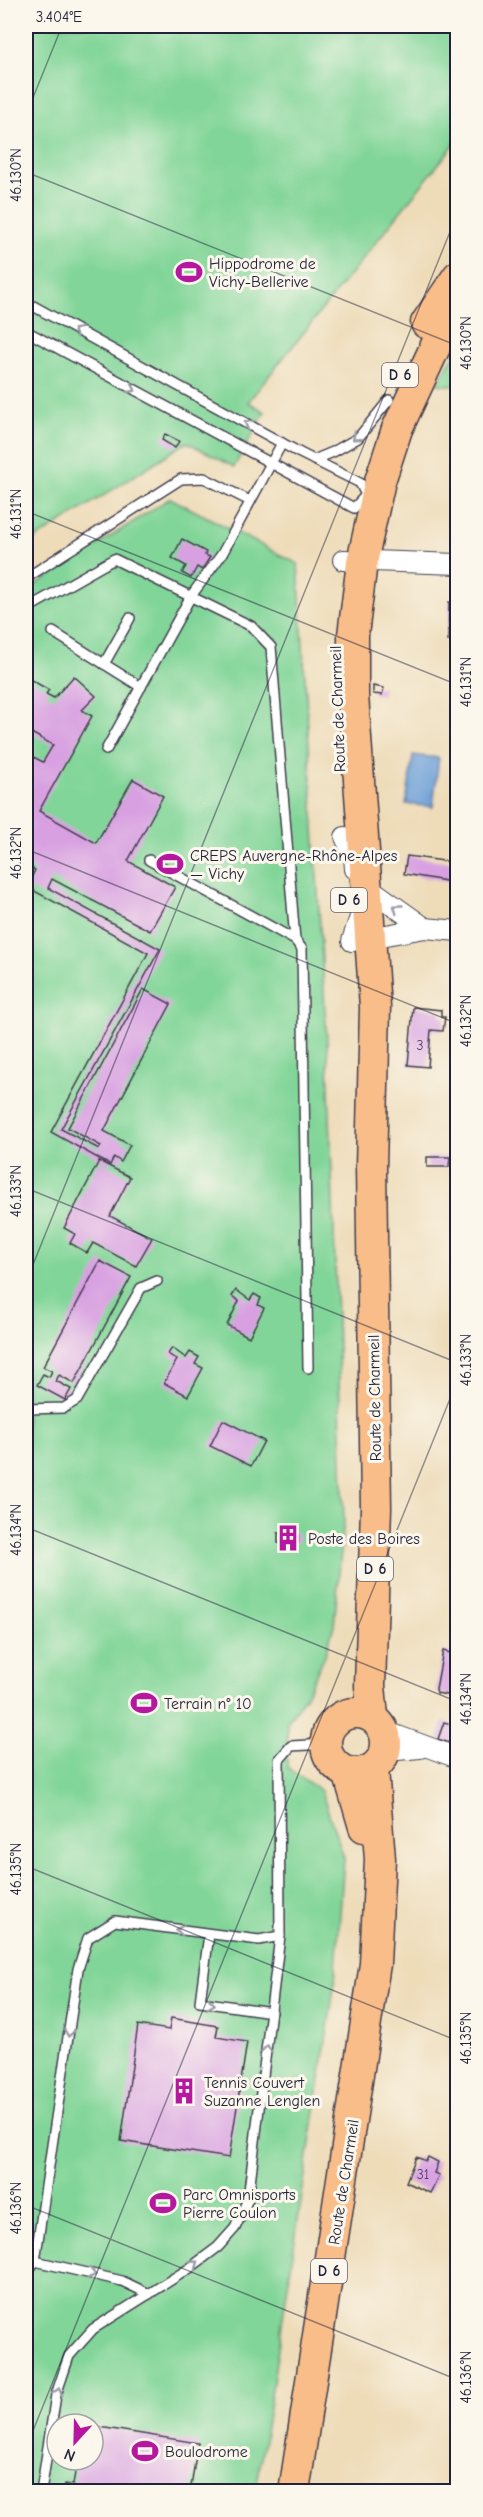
<svg xmlns="http://www.w3.org/2000/svg" width="483" height="2517" viewBox="0 0 483 2517" font-family="'Comic Neue',sans-serif">
	<style>
		.green { fill: #81d598; stroke: #527c6a; stroke-width: 1.5; fill-rule: evenodd }
		.water { fill: #6a9ed6; stroke: #466088; stroke-width: 1.5 }
		.building { fill: #d8a0e1 }
		.lines { fill: none; stroke-linecap: round; stroke-linejoin: round }
		.service-casing { stroke: #413e4e; stroke-width: 12 }
		.minor-casing { stroke: #413e4e; stroke-width: 22 }
		.primary-casing { stroke: #413e4e; stroke-width: 33 }
		.service { stroke: #fff; stroke-width: 9 }
		.minor { stroke: #fff; stroke-width: 20 }
		.primary { stroke: #f8bd88; stroke-width: 30 }
		.oneway { stroke: #9c9ca7 }
		.ticks { fill: none; stroke: #22223b; stroke-width: 1.5; stroke-opacity: 0.45 }
		.labels { text-anchor: middle; stroke-width: 6; stroke-linejoin: round; paint-order: stroke }
		.number-label { font-size: 14px; fill: #504264 }
		.shield { fill: #fbf7ec; stroke: #636270; stroke-width: 1.5 }
		.shield-label { font-size: 15px; font-weight: bold; fill: #22223b }
		.poi-label { font-size: 16px; fill: #22223b; stroke: #fbf7ec; text-anchor: start }
		.street-label { font-size: 16px; fill: #22223b; stroke: #fbf7ec }
		.neatline { fill: none; stroke: #22223b; stroke-width: 2 }
		.ticks-label { font-size: 15px; text-anchor: middle; fill: #22223b }
	</style>
	<rect width="100%" height="100%" fill="#fbf7ec"/>
	<filter id="ink" filterUnits="userSpaceOnUse"><feTurbulence type="fractalNoise" baseFrequency=".0167" numOctaves="2"/><feDisplacementMap in="SourceGraphic" scale="12" xChannelSelector="R" yChannelSelector="G"/><feConvolveMatrix kernelMatrix="1 2 1 2 8 2 1 2 1" color-interpolation-filters="sRGB"/></filter>
	<filter id="wash" filterUnits="userSpaceOnUse"><feTurbulence type="fractalNoise" baseFrequency=".008" numOctaves="4" result="noise"/><feDisplacementMap in="SourceGraphic" scale="24" xChannelSelector="R" yChannelSelector="G"/><feGaussianBlur stdDeviation="1.35" result="paint"/><feColorMatrix in="noise" values="0 0 0 0 0 0 0 0 0 0 0 0 0 0 0 0 0 1.4 0 .05"/><feComposite in="paint" operator="in"/></filter>
	<g filter="url(#wash)">
		<rect width="100%" height="100%" fill="#eedcb9"/>
		<!-- green -->
		<g class="green">
			<polygon points="26,26 457,26 457,141 248,402 265,412 234,467 187,442 26,545"/>
			<polygon points="457,350 457,386 437,384"/>
			<path d="M170,498L298,564L328,1058L344,1521L334,1625L325,1655L306,1695L287,1722V1767L321,1791L344,1858L335,1982L256,2491H26V591ZM57,2424H93V2460H57Z"/>
		</g>
		<!-- water -->
		<polygon class="water" points="413,755 439,758 433,807 406,804"/>
		<g id="blocks">
			<!-- building -->
			<g class="building">
				<polygon points="165,434 179,441 175,448 162,440"/>
				<polygon points="182,539 206,552 205,555 210,557 202,570 197,567 191,578 182,573 186,566 172,558"/>
				<polygon points="449,602 458,603 458,641 448,641"/>
				<polygon points="74,676 96,696 82,710 92,716 39,811 96,843 133,779 163,796 128,861 175,887 150,931 52,879 48,888 160,949 61,1129 99,1149 101,1146 68,1128 143,989 171,1004 104,1131 130,1145 121,1162 114,1157 110,1165 51,1132 148,953 27,887 35,870 26,865 26,800 32,788 26,784 26,753 43,762 53,745 26,730 26,677 49,690 46,694 54,698"/>
				<polygon points="373,686 384,688 382,695 373,694"/>
				<polygon points="407,856 458,863 458,883 404,874"/>
				<polygon points="413,1007 441,1010 441,1017 445,1017 443,1031 431,1030 428,1067 408,1065"/>
				<polygon points="427,1157 450,1157 449,1167 427,1167"/>
				<polygon points="99,1161 130,1177 110,1216 152,1238 136,1266 93,1243 87,1253 70,1243 75,1234 64,1228"/>
				<polygon points="100,1261 131,1277 74,1383 59,1375 56,1381 71,1389 65,1400 37,1385 43,1374 49,1377 52,1371 43,1367"/>
				<polygon points="236,1290 250,1300 254,1294 261,1298 258,1305 264,1308 249,1337 227,1325 239,1301 232,1296"/>
				<polygon points="172,1348 186,1358 190,1352 199,1357 195,1364 203,1368 188,1396 164,1383 177,1360 168,1354"/>
				<polygon points="223,1420 264,1441 251,1466 210,1446"/>
				<rect x="278" y="1533" width="20" height="10"/>
				<polygon points="443,1651 458,1655 457,1697 437,1693 436,1689"/>
				<polygon points="444,1722 458,1726 458,1746 438,1739"/>
				<polygon points="171,2018 218,2026 216,2037 247,2042 229,2158 121,2141 138,2025 169,2030"/>
				<polygon points="416,2157 426,2161 428,2157 438,2162 434,2173 439,2175 430,2193 406,2182"/>
				<polygon points="93,2426 198,2443 190,2492 64,2492 65,2484 73,2485 77,2460 93,2460"/>
			</g>
		</g>
	</g>
	<g filter="url(#ink)">
		<use href="#blocks" fill-opacity="0" stroke="#413e4e" stroke-width="1.5"/>
		<g class="lines">
			<!-- service casing -->
			<g class="service-casing">
				<g id="service">
					<polyline points="26,302 300,453 360,483 366,495 364,501"/>
					<polyline points="26,331 354,508 365,496"/>
					<polyline points="314,460 333,452 358,438 389,400"/>
					<polyline points="26,578 181,479 204,478 250,501"/>
					<polyline points="26,609 114,559 251,626 271,647 295,940"/>
					<polyline points="53,632 141,687"/>
					<polyline points="104,664 130,618"/>
					<polyline points="106,750 191,596 222,554 282,443"/>
					<polyline points="149,860 295,940 302,949 308,1368"/>
					<polyline points="26,1409 64,1408 77,1400 141,1288 157,1281"/>
					<polyline points="209,1934 200,2002 272,2012"/>
					<polyline points="35,2261 122,2281 149,2294"/>
					<polyline points="26,2274 35,2261 78,1969 88,1938 115,1921 259,1940 280,1936"/>
					<polyline points="41,2492 56,2395 69,2356 93,2329 190,2268 218,2247 235,2228 248,2199 280,1936 279,1760 291,1746 326,1744"/>
				</g>
			</g>
			<!-- minor casing -->
			<g class="minor-casing">
				<g id="minor">
					<polyline points="343,560 458,564"/>
					<polyline points="345,837 354,856 355,869"/>
					<polyline points="365,929 369,938 425,928 458,931"/>
					<polyline points="352,941 368,893 376,893 425,928"/>
					<polyline points="384,1731 458,1758"/>
					<polyline points="386,1751 420,1748"/>
				</g>
			</g>
			<!-- primary casing -->
			<g class="primary-casing">
				<g id="primary">
					<polyline points="426,323 458,276"/>
					<circle cx="356" cy="1743" r="30"/>
					<polyline points="373,1717 370,1686 376,1508 371,1167 375,1007 353,695 353,635 362,562 380,481 397,429 437,343 458,308"/>
					<polyline points="348,1772 364,1827"/>
					<polyline points="294,2492 375,1964 380,1859 373,1769"/>
				</g>
			</g>
			<!-- service -->
			<use href="#service" class="service"/>
			<!-- minor -->
			<use href="#minor" class="minor"/>
			<!-- primary -->
			<use href="#primary" class="primary"/>
		</g>
		<!-- one-way arrows -->
		<defs><path id="oneway-chevron" d="M-2-3.5L2.5 0L-2 3.5" fill="none" stroke-width="1.6" stroke-linecap="round" stroke-linejoin="round" transform="scale(1.5)"/></defs>
		<g class="oneway">
			<use href="#oneway-chevron" transform="translate(77 331) rotate(-151)"/>
			<use href="#oneway-chevron" transform="translate(132 389) rotate(29)"/>
			<use href="#oneway-chevron" transform="translate(248 424) rotate(-151)"/>
			<use href="#oneway-chevron" transform="translate(356 437) rotate(140)"/>
			<use href="#oneway-chevron" transform="translate(397 908) rotate(-144)"/>
			<use href="#oneway-chevron" transform="translate(180 1930) rotate(-172)"/>
			<use href="#oneway-chevron" transform="translate(211 2004) rotate(8)"/>
			<use href="#oneway-chevron" transform="translate(69 2033) rotate(98)"/>
			<use href="#oneway-chevron" transform="translate(267 2049) rotate(-83)"/>
			<use href="#oneway-chevron" transform="translate(195 2264) rotate(-36)"/>
			<use href="#oneway-chevron" transform="translate(92 2274) rotate(13)"/>
			<use href="#oneway-chevron" transform="translate(58 2392) rotate(-75)"/>
		</g>
	</g>
	<!-- ticks -->
	<path class="ticks" d="M26,115L62,26M26,172L458,346M26,511L458,685M26,849L458,1024M26,1188L458,1363M26,1282L458,212M26,1527L458,1702M26,1866L458,2041M26,2205L458,2380M26,2448L458,1379"/>
	<!-- icons -->
	<defs>
		<g id="stadium-bare" transform="scale(2.07)"><path d="M0-5a6.5 5 0 1 0 0 10a6.5 5 0 1 0 0-10ZM-3.5-1.8h7v3.6h-7Z" fill="#b5179e" stroke="#fbf7ec" stroke-width="2.5" paint-order="stroke"/></g>
		<g id="building-bare" transform="scale(2.07)"><path d="M-4-6H4V6H1V3H-1V6H-4ZM-2.5-4.3h1.7v1.8h-1.7ZM.8-4.3h1.7v1.8H.8ZM-2.5-1h1.7V.8h-1.7ZM.8-1h1.7V.8H.8Z" fill="#b5179e" stroke="#fbf7ec" stroke-width="2.5" paint-order="stroke"/></g>
	</defs>
	<g fill-rule="evenodd">
		<use href="#stadium-bare" x="189" y="272"/>
		<use href="#stadium-bare" x="170" y="864"/>
		<use href="#building-bare" x="288" y="1538"/>
		<use href="#stadium-bare" x="144" y="1703"/>
		<use href="#building-bare" x="184" y="2091"/>
		<use href="#stadium-bare" x="163" y="2203"/>
		<use href="#stadium-bare" x="145" y="2451"/>
	</g>
	<g class="labels">
		<!-- number labels -->
		<g class="number-label">
			<text x="420" y="1050">3</text>
			<text x="423" y="2179">31</text>
		</g>
		<!-- shield labels -->
		<g class="shield">
			<rect x="382" y="363" width="36" height="24" rx="4.5"/>
			<rect x="331" y="888" width="36" height="24" rx="4.5"/>
			<rect x="357" y="1557" width="36" height="24" rx="4.5"/>
			<rect x="311" y="2259" width="36" height="24" rx="4.5"/>
		</g>
		<g class="shield-label">
			<text x="400" y="380">D 6</text>
			<text x="349" y="905">D 6</text>
			<text x="375" y="1574">D 6</text>
			<text x="329" y="2276">D 6</text>
		</g>
		<!-- poi labels -->
		<g class="poi-label">
			<text x="209" y="269">Hippodrome de<tspan x="209" dy="18">Vichy-Bellerive</tspan></text>
			<text x="190" y="861">CREPS Auvergne-Rhône-Alpes<tspan x="190" dy="18">— Vichy</tspan></text>
			<text x="308" y="1544">Poste des Boires</text>
			<text x="164" y="1709">Terrain n° 10</text>
			<text x="204" y="2088">Tennis Couvert<tspan x="204" dy="18">Suzanne Lenglen</tspan></text>
			<text x="183" y="2200">Parc Omnisports<tspan x="183" dy="18">Pierre Coulon</tspan></text>
			<text x="165" y="2457">Boulodrome</text>
		</g>
		<!-- street labels -->
		<g class="street-label">
			<text transform="translate(337 709) rotate(-92)" y="6">Route de Charmeil</text>
			<text transform="translate(374 1398) rotate(-91)" y="6">Route de Charmeil</text>
			<text transform="translate(343 2182) rotate(-81)" y="6">Route de Charmeil</text>
		</g>
	</g>
	<!-- margin -->
	<rect width="483" height="2517" fill="none" stroke="#fbf7ec" stroke-width="66"/>
	<!-- north arrow -->
	<g transform="translate(75 2442) rotate(202)"><circle r="28" fill="#fbf7ec" stroke="#a4a2a5" stroke-width="1.5"/>
	<path d="M0-4.5L10 22L0 15L-10 22Z" fill="#b5179e"/>
	<text y="-9" font-size="16" font-weight="bold" text-anchor="middle" fill="#22223b">N</text>
	</g>
	<rect x="33" y="33" width="417" height="2451" class="neatline"/>
	<g class="ticks-label">
		<text x="59" y="22">3.404°E</text>
		<text transform="translate(16 175) rotate(-90)" y="5">46.130°N</text>
		<text transform="translate(466 343) rotate(-90)" y="5">46.130°N</text>
		<text transform="translate(16 514) rotate(-90)" y="5">46.131°N</text>
		<text transform="translate(466 682) rotate(-90)" y="5">46.131°N</text>
		<text transform="translate(16 853) rotate(-90)" y="5">46.132°N</text>
		<text transform="translate(466 1021) rotate(-90)" y="5">46.132°N</text>
		<text transform="translate(16 1191) rotate(-90)" y="5">46.133°N</text>
		<text transform="translate(466 1360) rotate(-90)" y="5">46.133°N</text>
		<text transform="translate(16 1530) rotate(-90)" y="5">46.134°N</text>
		<text transform="translate(466 1699) rotate(-90)" y="5">46.134°N</text>
		<text transform="translate(16 1869) rotate(-90)" y="5">46.135°N</text>
		<text transform="translate(466 2038) rotate(-90)" y="5">46.135°N</text>
		<text transform="translate(16 2208) rotate(-90)" y="5">46.136°N</text>
		<text transform="translate(466 2377) rotate(-90)" y="5">46.136°N</text>
	</g>
</svg>
